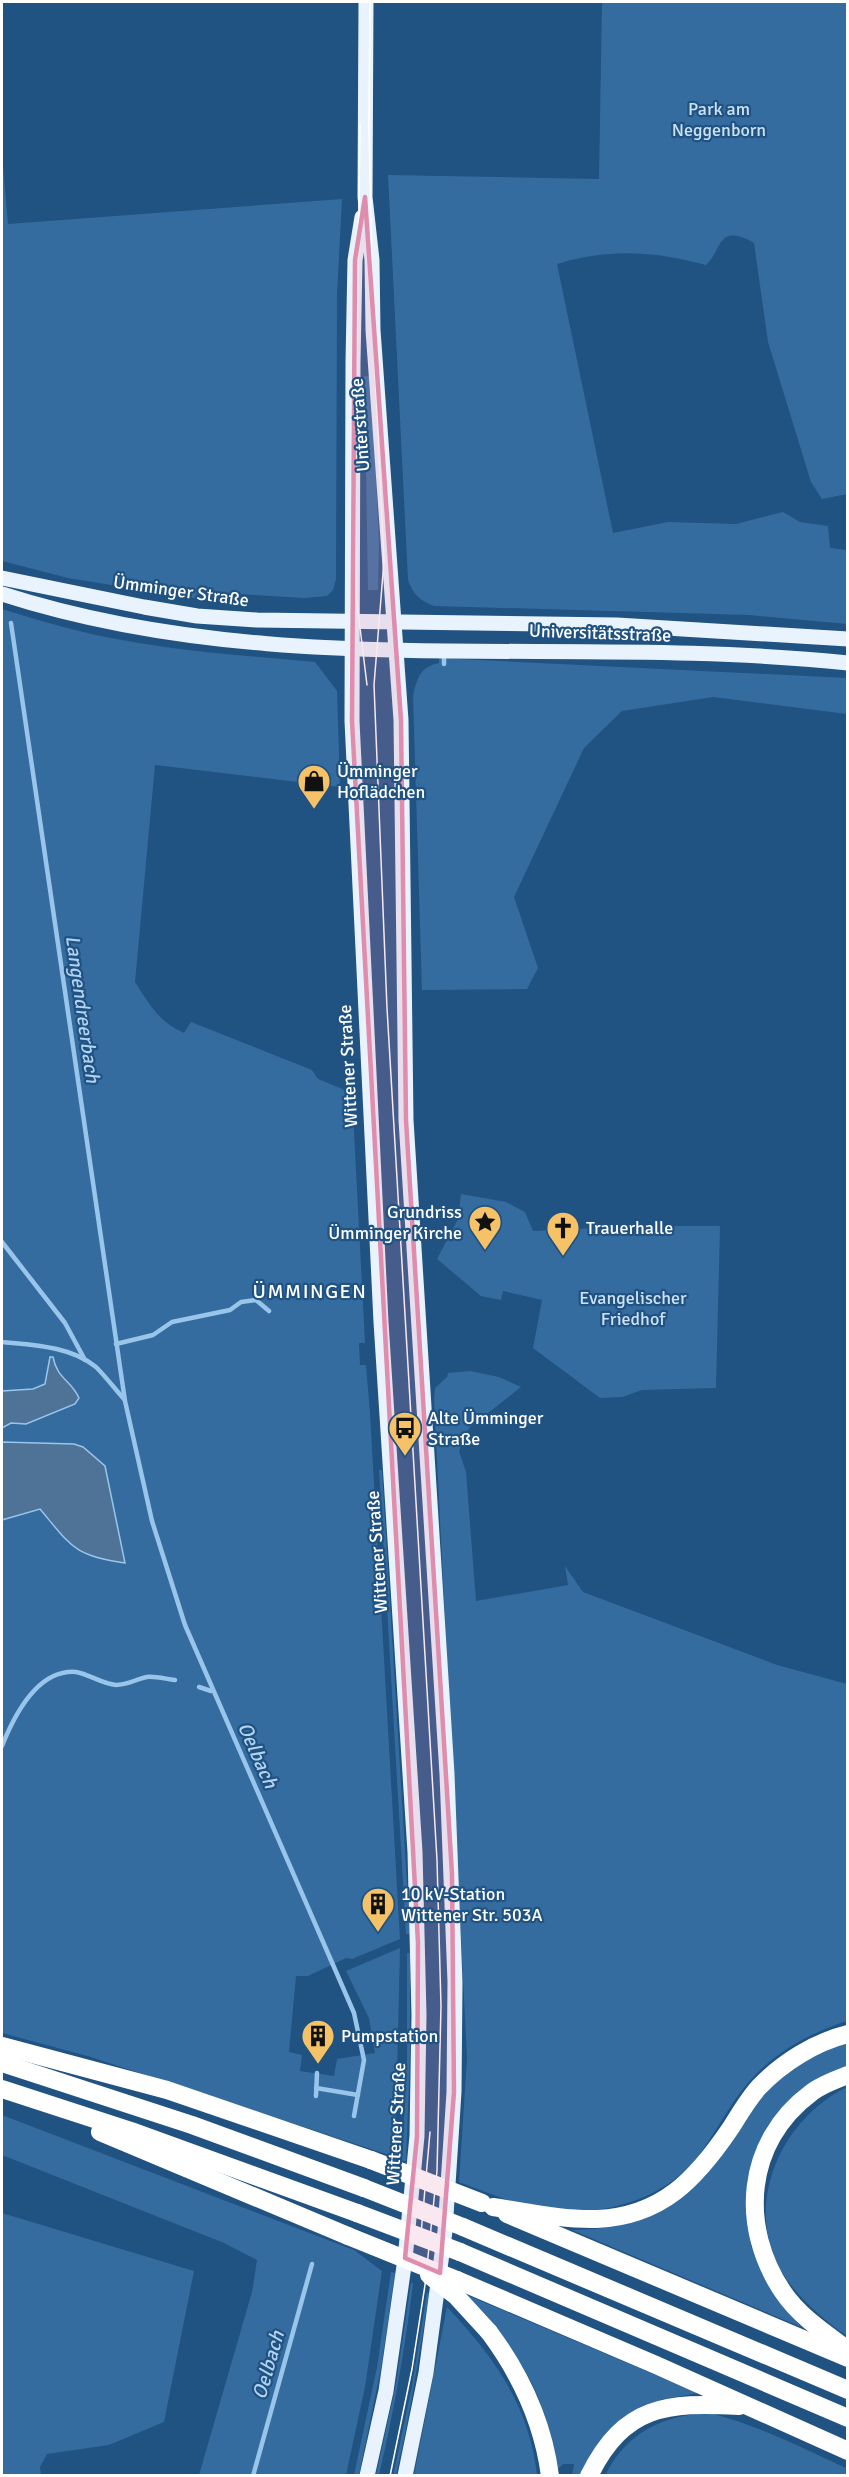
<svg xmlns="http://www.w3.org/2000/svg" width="849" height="2477" viewBox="0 0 849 2477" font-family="Signika,sans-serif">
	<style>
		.green { fill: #346ca0 }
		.water { fill: #4f7396; stroke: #9ac5ea; stroke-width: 1.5 }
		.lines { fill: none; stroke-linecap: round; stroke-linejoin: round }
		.stream { stroke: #9ac5ea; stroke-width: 4.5 }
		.major { stroke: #e9f3fe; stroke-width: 15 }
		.highway { stroke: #fff; stroke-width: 18 }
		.tram { stroke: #fff; stroke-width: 1.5 }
		.highway-bridge { stroke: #fff; stroke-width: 18 }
		.marked { fill: #e08cad; fill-opacity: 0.2; stroke: #e08cad; stroke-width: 4.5; stroke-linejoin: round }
		.labels { text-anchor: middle; stroke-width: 4.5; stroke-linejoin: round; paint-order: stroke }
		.park-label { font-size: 18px; fill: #cbe2f7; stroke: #205282 }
		.street-label { font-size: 18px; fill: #fff; stroke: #205282 }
		.poi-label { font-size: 18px; fill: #fff; stroke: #205282; text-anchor: start }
		.water-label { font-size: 20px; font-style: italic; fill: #b2d3f0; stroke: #205282 }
		.neighbourhood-label { font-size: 20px; letter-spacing: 1.5px; fill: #fff; stroke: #205282 }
	</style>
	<rect width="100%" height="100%" fill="#205282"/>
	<!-- green -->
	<g class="green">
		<path d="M602,2H847V494L822,499L811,482L768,342L754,243C717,222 722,251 706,265C653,251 610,248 557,264L613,533L668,522L736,524L783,512L800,522L828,526L830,548L847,550V624L749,615L434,606C420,601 413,594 408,580L388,175L599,179Z"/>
		<polygon points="2,154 8,224 342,199 337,294 336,579 333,590 327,596 304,598 238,594 218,602 68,578 2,561"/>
		<polygon points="371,376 379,540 378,590 368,590 365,411 361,377"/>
		<path d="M2,609C41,621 81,633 122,640C186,652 251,656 315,662L337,691L340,787L155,765L135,982C150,1005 158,1021 184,1033L191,1022L312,1070L318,1079L352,1093L365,1343H359L360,1365H366L370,1413L400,1939L352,1959L346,1958L308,1976H296L289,2052L302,2055L300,2071L334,2076L337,2059L375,2053L369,2018L346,1971L400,1948L395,2157L91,2057L2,2033Z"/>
		<path d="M439,658L847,678V714L713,697L622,711L584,748L514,897L538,968L527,989L422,990L413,696C417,678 420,667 439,663Z"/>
		<polygon points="461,1194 506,1202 525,1212 533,1231 645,1226 720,1226 716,1388 642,1390 622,1397 600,1398 533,1348 542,1300 503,1291 501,1300 481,1296 437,1259 458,1219"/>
		<path d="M470,1371L499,1377L521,1387L469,1428L459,1451L466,1472L476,1601L568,1585L565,1566L583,1592L777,1665L847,1684V2021C810,2033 774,2052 748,2083C729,2105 716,2132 699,2155C662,2204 590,2220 533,2207C507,2201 483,2191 459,2182L467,2058L434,1399L435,1388L447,1377L448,1373Z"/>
		<polygon points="379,1470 382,1470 410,1934 406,1934"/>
		<polygon points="407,1953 410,1953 410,2057 406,2161 402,2161 407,2057"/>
		<polygon points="847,2040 847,2069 791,2104 748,2220 751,2246 763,2276 801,2327 572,2230 596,2229 645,2218 768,2085 794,2066"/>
		<path d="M847,2087V2336C825,2321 803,2302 787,2280C739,2211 778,2121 847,2087Z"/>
		<polygon points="2,2115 354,2250 382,2271 365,2387 346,2475 199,2475 252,2292 257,2260 224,2243 2,2155"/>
		<polygon points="2,2213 194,2271 164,2422 109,2445 47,2454 40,2467 41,2475 2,2475"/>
		<polygon points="391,2272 395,2273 381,2368 359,2475 354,2475 377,2367"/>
		<path d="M411,2282L413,2284C405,2348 394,2412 379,2475H376L396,2384Z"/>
		<path d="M427,2292L429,2294C419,2355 410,2416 396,2475L393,2476L412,2386Z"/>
		<path d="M462,2293L698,2393L660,2400L642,2409L581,2475H572L574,2464H563L557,2470C544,2385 519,2354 462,2293Z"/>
		<path d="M447,2307C494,2357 529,2405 537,2475H414Z"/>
		<path d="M709,2413C758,2425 802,2448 848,2469L847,2476H605C626,2432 664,2415 709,2413Z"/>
	</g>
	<!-- water -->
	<g class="water">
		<path d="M50,1357H53C57,1379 71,1380 79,1398L75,1404L26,1424L11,1423L2,1428V1391L33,1389L45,1384Z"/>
		<path d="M2,1442L74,1444L83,1447L105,1466L125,1563C74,1556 71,1546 40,1509L2,1520Z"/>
	</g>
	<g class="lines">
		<!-- stream -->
		<g class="stream">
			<polyline points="11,623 125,1401 152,1521 185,1625 354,2013 364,2060 354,2116"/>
			<polyline points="444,664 444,652"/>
			<polyline points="2,1242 65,1323 85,1360"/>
			<path d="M2,1342C32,1345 71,1346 96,1367C106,1377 115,1389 124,1399"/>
			<polyline points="116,1344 153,1335 172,1322 230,1310 241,1302 256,1300 269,1311"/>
			<polyline points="199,1687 211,1691"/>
			<path d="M2,1746C14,1716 37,1669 76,1672C89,1674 102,1684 116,1685C128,1685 136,1679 147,1677C155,1676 166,1679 175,1680"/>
			<polyline points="347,2032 361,2038"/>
			<polyline points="316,2088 358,2095"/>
			<polyline points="316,2096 317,2073"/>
			<polyline points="253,2476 312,2264"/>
		</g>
		<!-- major -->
		<g class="major">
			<polyline points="366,2 365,197 372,260 373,330 401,720 406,1120 447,1774 455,1982 454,2092 445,2231 426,2373 405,2476"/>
			<polyline points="362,217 355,260 353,362 352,721 381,1322 415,1852 419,2015 417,2136 405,2259 386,2391 367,2476"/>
			<polyline points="2,578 144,607 197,616 257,620 617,625 848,639"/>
			<path d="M2,594C278,683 564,633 848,663"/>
		</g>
		<!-- highway -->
		<g class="highway">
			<polyline points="2,2046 167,2090 371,2160"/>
			<polyline points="2,2063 192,2125 364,2188"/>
			<path d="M848,2075C835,2080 821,2085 811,2093C745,2142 739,2227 783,2292C799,2316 825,2333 848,2350"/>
			<polyline points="2,2089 131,2131 357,2213"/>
			<polyline points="100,2132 348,2236"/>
			<path d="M493,2207C527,2212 562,2220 597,2219C662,2216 696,2179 730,2129C739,2115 748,2099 759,2087C782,2063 815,2042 848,2034"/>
			<polyline points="507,2214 848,2358"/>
			<polyline points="463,2227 848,2390"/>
			<polyline points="460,2252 848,2418"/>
			<polyline points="457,2280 656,2365 848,2451"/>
			<path d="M489,2332C521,2375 543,2422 550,2476"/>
			<path d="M589,2476C624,2405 667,2402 739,2406"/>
		</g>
		<!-- tram -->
		<g class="tram">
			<polyline points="370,2 369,125 373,330 384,561 374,685 387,1008 437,1860 441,2006 437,2171 425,2285 412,2369 390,2476"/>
			<polyline points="360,124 355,490 356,595 367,685"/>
			<polyline points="421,2234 430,2132"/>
		</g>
		<!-- highway-bridge -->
		<g class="highway-bridge">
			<polyline points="371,2160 482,2203"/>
			<polyline points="364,2188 463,2227"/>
			<polyline points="357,2213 460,2252"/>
			<polyline points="348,2236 457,2280"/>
			<polyline points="429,2275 456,2296 489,2332"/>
		</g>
	</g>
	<!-- marked area -->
	<path class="marked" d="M365,197L401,720L406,1120L452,1874L454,2092L440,2273L405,2258L417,2136L418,1943L352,721L355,260Z"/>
	<!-- icons -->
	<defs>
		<g id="shop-pin" transform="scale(1.725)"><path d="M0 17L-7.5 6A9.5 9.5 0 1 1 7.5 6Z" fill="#f6c267" stroke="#205282"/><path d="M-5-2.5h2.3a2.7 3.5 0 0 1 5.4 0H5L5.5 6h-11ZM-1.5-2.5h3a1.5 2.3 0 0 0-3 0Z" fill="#111"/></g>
		<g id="sight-pin" transform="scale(1.725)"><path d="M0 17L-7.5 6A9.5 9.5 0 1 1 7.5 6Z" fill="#f6c267" stroke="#205282"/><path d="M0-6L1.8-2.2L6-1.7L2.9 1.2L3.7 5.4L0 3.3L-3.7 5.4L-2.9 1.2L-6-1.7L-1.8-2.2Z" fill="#111"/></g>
		<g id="church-pin" transform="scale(1.725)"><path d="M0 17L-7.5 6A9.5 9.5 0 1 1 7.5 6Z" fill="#f6c267" stroke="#205282"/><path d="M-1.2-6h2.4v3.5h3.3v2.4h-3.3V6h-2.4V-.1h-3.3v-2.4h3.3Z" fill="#111"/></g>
		<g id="bus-pin" transform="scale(1.725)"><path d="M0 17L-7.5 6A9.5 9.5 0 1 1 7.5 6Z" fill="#f6c267" stroke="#205282"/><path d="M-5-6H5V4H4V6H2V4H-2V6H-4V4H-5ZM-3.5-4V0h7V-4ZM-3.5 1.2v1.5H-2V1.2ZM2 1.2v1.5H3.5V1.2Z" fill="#111"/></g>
		<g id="building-pin" transform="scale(1.725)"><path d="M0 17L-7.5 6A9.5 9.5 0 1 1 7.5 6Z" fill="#f6c267" stroke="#205282"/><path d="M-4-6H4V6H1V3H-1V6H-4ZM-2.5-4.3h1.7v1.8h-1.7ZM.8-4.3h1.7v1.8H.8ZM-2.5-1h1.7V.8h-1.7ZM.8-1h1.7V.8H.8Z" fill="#111"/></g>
	</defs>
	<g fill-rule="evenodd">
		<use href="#shop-pin" x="314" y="781"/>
		<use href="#sight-pin" x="485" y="1222"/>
		<use href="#church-pin" x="563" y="1228"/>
		<use href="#bus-pin" x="405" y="1428"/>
		<use href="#building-pin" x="378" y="1904"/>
		<use href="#building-pin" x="318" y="2036"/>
	</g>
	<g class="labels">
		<!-- park labels -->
		<g class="park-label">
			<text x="719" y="115">Park am<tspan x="719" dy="21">Neggenborn</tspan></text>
			<text x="633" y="1304">Evangelischer<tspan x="633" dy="21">Friedhof</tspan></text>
		</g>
		<!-- street labels -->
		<g class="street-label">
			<text transform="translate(360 425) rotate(-94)" y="6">Unterstraße</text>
			<text transform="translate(181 591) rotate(8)" y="6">Ümminger Straße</text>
			<text transform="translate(600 633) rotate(2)" y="6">Universitätsstraße</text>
			<text transform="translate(348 1066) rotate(-93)" y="6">Wittener Straße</text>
			<text transform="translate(377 1552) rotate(-94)" y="6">Wittener Straße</text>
			<text transform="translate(396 2124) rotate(-87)" y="6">Wittener Straße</text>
		</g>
		<!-- poi labels -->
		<g class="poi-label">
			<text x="337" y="777">Ümminger<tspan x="337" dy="21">Hoflädchen</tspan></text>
			<text x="462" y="1218" text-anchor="end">Grundriss<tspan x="462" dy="21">Ümminger Kirche</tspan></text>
			<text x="586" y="1234">Trauerhalle</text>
			<text x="428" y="1424">Alte Ümminger<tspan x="428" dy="21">Straße</tspan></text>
			<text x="401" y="1900">10 kV-Station<tspan x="401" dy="21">Wittener Str. 503A</tspan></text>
			<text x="341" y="2042">Pumpstation</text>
		</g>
		<!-- water labels -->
		<g class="water-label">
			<text transform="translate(83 1009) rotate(82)" y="7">Langendreerbach</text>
			<text transform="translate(258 1755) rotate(66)" y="7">Oelbach</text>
			<text transform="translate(268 2365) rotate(-74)" y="7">Oelbach</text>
		</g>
		<!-- neighbourhood labels -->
		<g class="neighbourhood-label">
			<text x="310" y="1298">ÜMMINGEN</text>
		</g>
	</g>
	<!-- border -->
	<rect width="849" height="2477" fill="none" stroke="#ffffff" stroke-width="6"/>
</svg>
